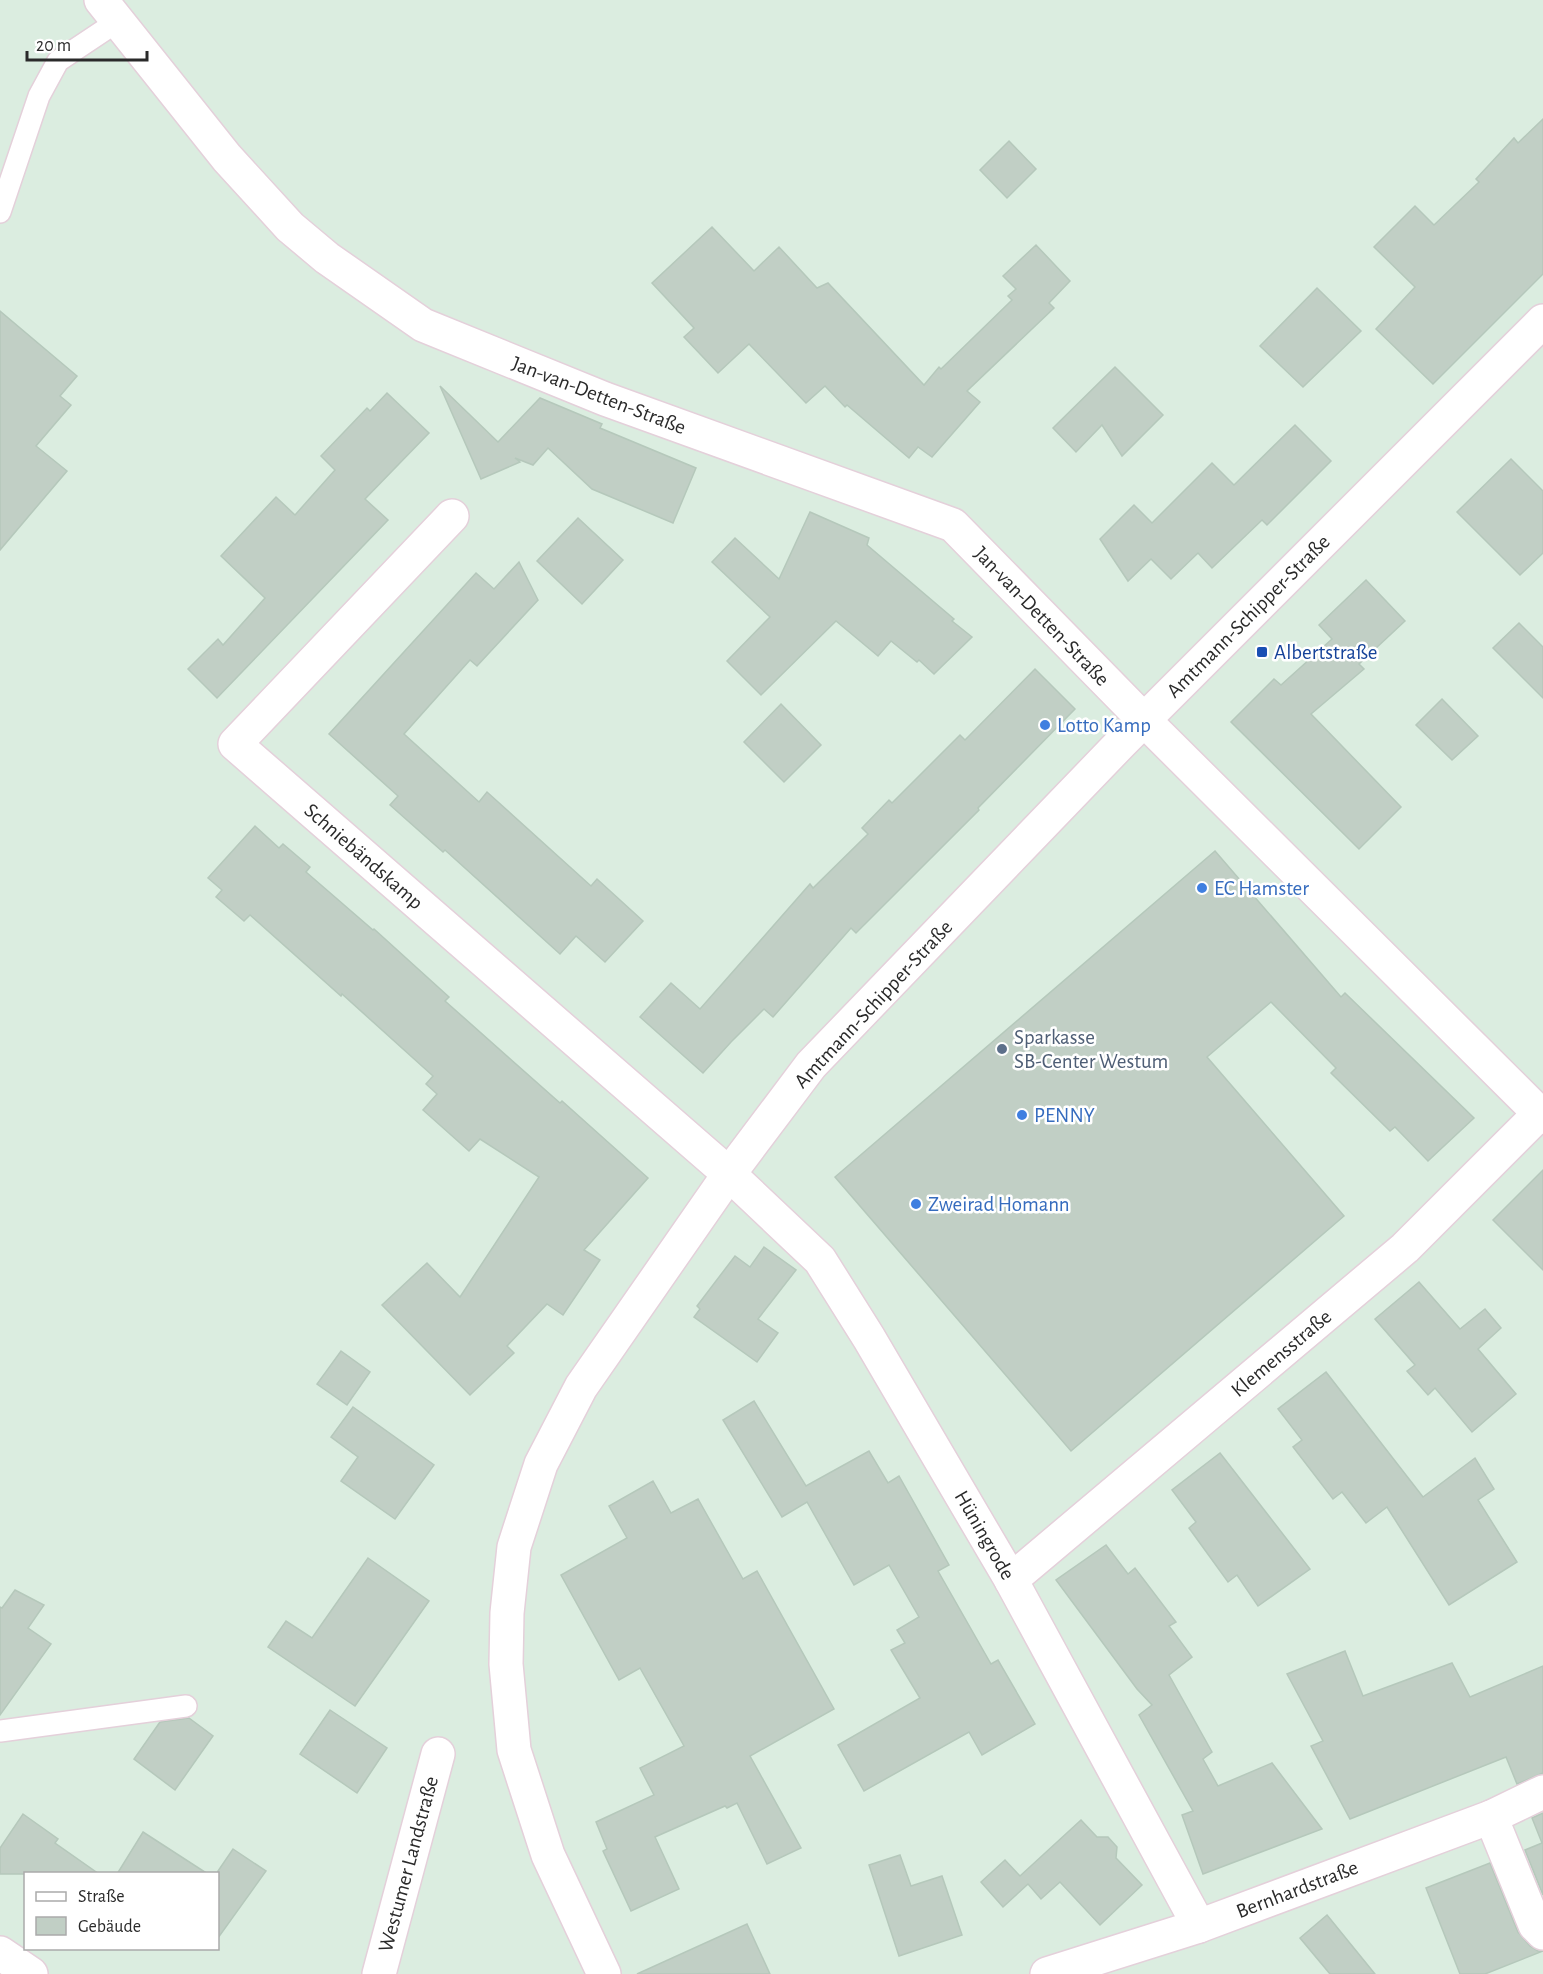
<svg xmlns="http://www.w3.org/2000/svg" width="1543" height="1974" viewBox="0 0 1543 1974" font-family="'Alegreya Sans',sans-serif">
	<style>
		.building { fill: #c1cfc5; stroke: #b5c8bb; stroke-width: 1.5 }
		.lines { fill: none; stroke-linecap: round; stroke-linejoin: round }
		.lane-casing { stroke: #e4d0da; stroke-width: 24 }
		.street-casing { stroke: #e4d0da; stroke-width: 36 }
		.secondary-casing { stroke: #e4d0da; stroke-width: 36 }
		.lane { stroke: #fff; stroke-width: 21 }
		.street { stroke: #fff; stroke-width: 33 }
		.secondary { stroke: #fff; stroke-width: 33 }
		.transit-dot { fill: #1a4fb4; stroke: #fff; stroke-width: 2 }
		.shop-dot { fill: #3f7fe0; stroke: #fff; stroke-width: 2 }
		.service-dot { fill: #5c6f8a; stroke: #fff; stroke-width: 2 }
		.labels { text-anchor: middle; stroke-width: 5; stroke-linejoin: round; paint-order: stroke }
		.street-label { font-size: 21px; fill: #2a2a2a; stroke: #fff }
		.transit-label { font-size: 21px; fill: #164399; stroke: #fff; text-anchor: start }
		.shop-label { font-size: 21px; fill: #366cbe; stroke: #fff; text-anchor: start }
		.service-label { font-size: 21px; fill: #4e5e75; stroke: #fff; text-anchor: start }
	</style>
	<rect width="100%" height="100%" fill="#dbede0"/>
	<!-- building -->
	<g class="building">
		<polygon points="1543,119 1543,274 1433,384 1376,329 1415,287 1374,247 1415,206 1434,225 1479,182 1476,179 1514,138 1518,143"/>
		<polygon points="1009,141 1036,169 1007,198 980,170"/>
		<polygon points="712,227 754,271 779,247 817,288 828,283 924,385 939,367 941,369 1012,300 1008,296 1016,289 1003,276 1036,245 1070,281 1049,303 1054,308 967,391 980,402 932,457 918,447 909,458 847,405 845,407 825,386 806,403 749,344 718,373 684,337 694,328 652,283"/>
		<polygon points="1317,288 1361,331 1303,387 1260,346"/>
		<polygon points="0,311 77,376 60,396 71,405 36,446 67,471 0,550"/>
		<polygon points="1115,367 1163,415 1122,456 1102,425 1076,452 1053,428"/>
		<polygon points="440,386 498,442 540,398 602,424 600,428 696,468 673,523 592,489 548,448 533,465 515,458 520,462 481,479"/>
		<polygon points="387,393 429,433 365,499 388,520 217,698 188,669 218,639 223,645 265,598 221,556 276,497 295,515 335,470 321,456 367,408 370,411"/>
		<polygon points="1295,425 1331,461 1267,525 1262,520 1212,568 1198,553 1171,579 1151,559 1128,581 1100,539 1134,505 1152,523 1212,463 1234,485"/>
		<polygon points="1511,459 1543,491 1543,553 1520,575 1457,512"/>
		<polygon points="810,512 869,538 867,545 954,619 952,621 972,637 934,674 919,660 917,662 891,641 878,656 836,621 761,695 727,661 770,617 712,562 735,538 779,579"/>
		<polygon points="578,518 623,560 582,604 537,561"/>
		<polygon points="519,562 538,600 477,666 470,660 404,734 479,802 487,792 591,886 597,879 643,921 605,962 576,936 560,954 445,850 443,852 390,805 398,796 329,734 476,573 494,589"/>
		<polygon points="1366,580 1405,621 1359,664 1364,669 1311,714 1401,807 1359,849 1231,722 1274,679 1281,685 1332,639 1319,625"/>
		<polygon points="1519,623 1543,647 1543,698 1493,648"/>
		<polygon points="1035,669 1075,709 978,808 979,810 856,933 851,928 773,1017 764,1009 731,1042 703,1073 640,1017 671,983 700,1009 810,884 813,888 868,834 862,828 889,800 892,803 960,735 965,740"/>
		<polygon points="1442,699 1478,736 1452,760 1416,725"/>
		<polygon points="781,704 821,745 784,782 744,742"/>
		<polygon points="255,826 279,848 283,844 310,867 306,872 373,930 374,929 449,997 445,1001 560,1103 562,1101 648,1178 584,1250 600,1260 563,1315 547,1304 507,1346 514,1353 470,1395 382,1305 427,1263 460,1297 539,1177 480,1139 469,1151 423,1110 437,1094 426,1084 433,1076 342,994 341,996 250,915 244,921 216,897 222,890 208,878"/>
		<polygon points="1215,851 1341,997 1345,993 1474,1118 1428,1161 1395,1127 1390,1131 1331,1073 1336,1068 1271,1002 1207,1057 1344,1216 1071,1451 835,1177"/>
		<polygon points="1543,1170 1543,1270 1493,1220"/>
		<polygon points="764,1247 796,1270 758,1319 778,1333 757,1362 694,1317 700,1309 697,1306 735,1256 750,1267"/>
		<polygon points="1419,1282 1460,1329 1485,1309 1501,1328 1478,1349 1516,1394 1472,1432 1435,1388 1428,1395 1407,1371 1415,1365 1375,1319"/>
		<polygon points="341,1351 370,1372 347,1405 317,1384"/>
		<polygon points="1326,1372 1423,1497 1475,1458 1494,1489 1478,1500 1517,1562 1449,1605 1387,1507 1366,1523 1342,1492 1333,1499 1293,1447 1302,1440 1278,1409"/>
		<polygon points="754,1401 806,1486 869,1451 888,1483 899,1476 949,1565 938,1571 991,1664 998,1660 1035,1724 982,1755 969,1732 864,1791 838,1745 920,1698 891,1650 905,1643 897,1630 919,1617 889,1565 854,1585 807,1502 782,1517 723,1420"/>
		<polygon points="353,1407 434,1465 395,1519 341,1481 358,1457 331,1437"/>
		<polygon points="1220,1453 1310,1569 1258,1606 1237,1575 1228,1582 1189,1528 1196,1522 1172,1490"/>
		<polygon points="653,1481 671,1513 698,1499 743,1579 757,1571 834,1709 750,1756 801,1848 767,1864 737,1803 727,1808 725,1806 655,1837 679,1889 631,1911 603,1851 607,1849 596,1822 654,1795 640,1768 684,1746 640,1668 619,1680 561,1575 627,1538 609,1506"/>
		<polygon points="1106,1545 1128,1574 1135,1568 1176,1622 1169,1626 1192,1657 1169,1675 1212,1752 1203,1759 1218,1786 1272,1763 1322,1829 1203,1874 1182,1815 1193,1811 1139,1715 1152,1705 1137,1689 1056,1580"/>
		<polygon points="368,1558 429,1601 355,1706 268,1647 286,1621 312,1638"/>
		<polygon points="15,1590 44,1605 28,1628 51,1644 0,1715 0,1607 2,1608"/>
		<polygon points="1345,1651 1363,1696 1452,1663 1470,1697 1543,1666 1543,1773 1517,1784 1506,1757 1350,1819 1311,1746 1323,1741 1287,1674"/>
		<polygon points="330,1710 387,1748 357,1793 300,1754"/>
		<polygon points="189,1718 213,1736 175,1790 134,1759 160,1722"/>
		<polygon points="1543,1813 1543,1895 1525,1850 1542,1843 1532,1818"/>
		<polygon points="23,1814 58,1839 55,1843 99,1874 0,1874 0,1848"/>
		<polygon points="1081,1820 1097,1837 1108,1837 1117,1847 1116,1858 1142,1885 1100,1925 1060,1882 1041,1899 1028,1884 1003,1907 981,1882 1005,1860 1020,1876"/>
		<polygon points="143,1832 208,1874 117,1874"/>
		<polygon points="233,1849 266,1871 218,1938 218,1871"/>
		<polygon points="900,1855 911,1886 942,1876 962,1935 899,1956 869,1865"/>
		<polygon points="1490,1863 1518,1932 1530,1946 1538,1951 1543,1951 1485,1974 1460,1974 1426,1888"/>
		<polygon points="1327,1915 1375,1974 1330,1974 1300,1938"/>
		<polygon points="747,1924 770,1974 637,1974"/>
	</g>
	<g class="lines">
		<!-- lane casing -->
		<g class="lane-casing">
			<g id="lane">
				<polyline points="0,212 39,96 58,61 118,21"/>
				<polyline points="0,1731 186,1706"/>
			</g>
		</g>
		<!-- street casing -->
		<g class="street-casing">
			<g id="street">
				<polyline points="101,0 227,158 290,227 327,258 423,325 605,399 953,525 1144,720 1543,1117"/>
				<polyline points="452,516 235,744 729,1174 820,1260 869,1338 1011,1580 1199,1926"/>
				<polyline points="1011,1580 1405,1248 1539,1114"/>
				<polyline points="1491,1817 1535,1925 1543,1933"/>
				<polyline points="0,1953 31,1974"/>
				<polyline points="379,1974 438,1754"/>
				<polyline points="1047,1974 1199,1926 1491,1817 1543,1792"/>
			</g>
		</g>
		<!-- secondary casing -->
		<g class="secondary-casing">
			<polyline id="secondary" points="604,1974 548,1855 514,1750 506,1664 507,1613 514,1547 541,1464 581,1387 729,1174 811,1065 1121,743 1543,321"/>
		</g>
		<!-- lane -->
		<use href="#lane" class="lane"/>
		<!-- street -->
		<use href="#street" class="street"/>
		<!-- secondary -->
		<use href="#secondary" class="secondary"/>
	</g>
	<!-- markers -->
	<rect class="transit-dot" x="1256" y="646" width="12" height="12" rx="3"/>
	<g class="shop-dot">
		<circle cx="1045" cy="725" r="6"/>
		<circle cx="1202" cy="888" r="6"/>
		<circle cx="1022" cy="1115" r="6"/>
		<circle cx="916" cy="1204" r="6"/>
	</g>
	<circle class="service-dot" cx="1002" cy="1049" r="6"/>
	<g class="labels">
		<!-- street labels -->
		<g class="street-label">
			<text transform="translate(599 395) rotate(21)" y="7">Jan-van-Detten-Straße</text>
			<text transform="translate(1042 616) rotate(46)" y="7">Jan-van-Detten-Straße</text>
			<text transform="translate(1248 616) rotate(-45)" y="7">Amtmann-Schipper-Straße</text>
			<text transform="translate(364 856) rotate(41)" y="7">Schniebändskamp</text>
			<text transform="translate(873 1004) rotate(-47)" y="7">Amtmann-Schipper-Straße</text>
			<text transform="translate(1281 1353) rotate(-40)" y="7">Klemensstraße</text>
			<text transform="translate(985 1535) rotate(60)" y="7">Hüningrode</text>
			<text transform="translate(408 1864) rotate(-75)" y="7">Westumer Landstraße</text>
			<text transform="translate(1297 1889) rotate(-21)" y="7">Bernhardstraße</text>
		</g>
		<!-- transit labels -->
		<g class="transit-label">
			<text x="1274" y="659">Albertstraße</text>
		</g>
		<!-- shop labels -->
		<g class="shop-label">
			<text x="1057" y="732">Lotto Kamp</text>
			<text x="1214" y="895">EC Hamster</text>
			<text x="1034" y="1122">PENNY</text>
			<text x="928" y="1211">Zweirad Homann</text>
		</g>
		<!-- service labels -->
		<g class="service-label">
			<text x="1014" y="1044">Sparkasse<tspan x="1014" dy="24">SB-Center Westum</tspan></text>
		</g>
	</g>
	<!-- legend -->
	<rect x="24" y="1872" width="195" height="78" fill="#ffffff" stroke="#aaaaaa" stroke-width="1.5"/>
	<rect x="36" y="1892" width="30" height="9" fill="#ffffff" stroke="#aaaaaa" stroke-width="1.5"/>
	<text x="78" y="1902" font-size="18" fill="#2a2a2a">Straße</text>
	<rect x="36" y="1917" width="30" height="18" fill="#c1cfc5" stroke="#aaaaaa" stroke-width="1.5"/>
	<text x="78" y="1932" font-size="18" fill="#2a2a2a">Gebäude</text>
	<!-- scale -->
	<path d="M27 51v9h120v-9" fill="none" stroke="#2a2a2a" stroke-width="3"/>
	<text x="36" y="51" font-size="18" fill="#2a2a2a" stroke="#ffffff" stroke-width="4.5" paint-order="stroke">20 m</text>
</svg>
